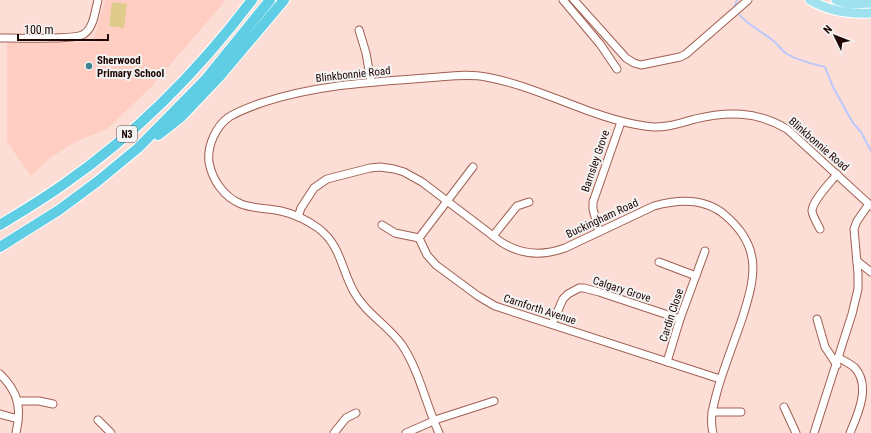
<svg xmlns="http://www.w3.org/2000/svg" width="871" height="433" viewBox="0 0 871 433" font-family="'Roboto Condensed',sans-serif">
	<style>
		.built { fill: #ffcdc1 }
		.green { fill: #dfcb8c }
		.lines { fill: none; stroke-linecap: round; stroke-linejoin: round }
		.stream { stroke: #bac8fa; stroke-width: 2 }
		.minor-casing { stroke: #a05f50; stroke-width: 9 }
		.major-casing { stroke: #fff; stroke-width: 11 }
		.highway-casing { stroke: #fff; stroke-width: 12 }
		.minor { stroke: #fff; stroke-width: 7 }
		.major { stroke: #9fe1ef; stroke-width: 9 }
		.highway { stroke: #5fcde4; stroke-width: 10 }
		.poi-dot { fill: #3f8391; stroke: #f3f3f3; stroke-width: 1.5 }
		.labels { text-anchor: middle; stroke-width: 4; stroke-linejoin: round; paint-order: stroke }
		.shield { fill: #f3f3f3; stroke: #5f4d4b; stroke-width: 1 }
		.shield-label { font-size: 10px; font-weight: bold; fill: #1f0603 }
		.poi-label { font-size: 11px; font-weight: bold; fill: #1f0603; stroke: #f3f3f3; text-anchor: start }
		.street-label { font-size: 11px; fill: #1f0603; stroke: #f3f3f3 }
	</style>
	<rect width="100%" height="100%" fill="#fdded7"/>
	<!-- built -->
	<polygon class="built" points="105,0 226,0 150,88 107,129 75,142 50,158 31,176 7,142 7,43 93,42"/>
	<!-- green -->
	<polygon class="green" points="112,2 127,4 124,28 109,26"/>
	<g class="lines">
		<!-- stream -->
		<g class="stream">
			<polyline points="734,8 737,0"/>
			<path d="M737,12C746,24 759,30 771,39C777,43 781,50 787,54C799,61 812,64 825,67L833,87L853,123L861,132L871,151"/>
		</g>
		<!-- minor casing -->
		<g class="minor-casing">
			<g id="minor">
				<polyline points="563,0 600,44 617,69"/>
				<polyline points="574,0 626,58 634,63 641,65 680,57 686,54 748,0"/>
				<polyline points="359,30 366,53 371,82"/>
				<path d="M0,38C13,38 77,40 84,34C94,27 95,11 98,0"/>
				<polyline points="473,167 419,238 427,255 436,265 478,296 495,306 720,379"/>
				<path d="M298,217L301,208L314,188L327,179L370,168L380,167L394,169L404,172L422,182L501,242C521,255 543,256 565,248L654,206C679,199 706,198 726,216C763,248 755,278 742,319C734,342 725,365 718,388C714,404 709,417 713,433"/>
				<polyline points="382,225 395,233 419,238"/>
				<path d="M820,229C817,223 813,217 812,211C812,201 831,182 837,174"/>
				<polyline points="599,232 593,209 593,202 621,122"/>
				<polyline points="493,236 517,206 529,202"/>
				<polyline points="857,261 871,272"/>
				<polyline points="659,262 696,276"/>
				<polyline points="817,319 825,347 837,365"/>
				<polyline points="552,324 563,299 568,294 579,288 584,288 599,292 680,319"/>
				<path d="M839,358C844,361 851,364 855,368C871,386 858,414 850,433"/>
				<polyline points="667,362 680,319 705,251"/>
				<path d="M0,374C18,392 22,407 16,433"/>
				<polyline points="17,401 39,401 53,404"/>
				<polyline points="784,407 796,433"/>
				<polyline points="712,412 741,412"/>
				<polyline points="0,414 18,419"/>
				<polyline points="98,420 111,433"/>
				<polyline points="334,433 346,418 356,413"/>
				<polyline points="406,433 438,419 494,401"/>
				<path d="M439,433C426,405 419,370 402,345C388,325 366,314 354,292C341,269 341,245 318,228C307,220 294,214 281,211C268,208 254,209 241,204C224,197 212,180 209,162C207,146 216,126 229,117C239,111 250,107 261,103C315,85 370,82 426,78C445,77 467,73 486,77C541,87 590,118 645,126C663,129 678,124 695,119C727,111 757,111 787,129L871,206"/>
				<polyline points="814,433 852,314 858,289 858,274 854,229 857,221 869,204"/>
			</g>
		</g>
		<!-- major casing -->
		<g class="major-casing">
			<g id="major">
				<path d="M810,0C828,11 851,14 871,13"/>
				<polyline points="836,0 848,4 871,3"/>
			</g>
		</g>
		<!-- highway casing -->
		<g class="highway-casing">
			<g id="highway">
				<polyline points="158,135 181,117 220,76 284,0"/>
				<path d="M0,225C21,212 43,199 64,184C136,134 199,70 252,0"/>
				<polyline points="0,247 59,210 98,181 138,148 206,79 270,0"/>
			</g>
		</g>
		<!-- minor -->
		<use href="#minor" class="minor"/>
		<!-- major -->
		<use href="#major" class="major"/>
		<!-- highway -->
		<use href="#highway" class="highway"/>
	</g>
	<!-- markers -->
	<circle class="poi-dot" cx="89" cy="66" r="4"/>
	<g class="labels">
		<!-- shield labels -->
		<rect class="shield" x="117" y="126" width="20" height="16" rx="3"/>
		<g class="shield-label">
			<text x="127" y="138">N3</text>
		</g>
		<!-- poi labels -->
		<g class="poi-label">
			<text x="97" y="64">Sherwood<tspan x="97" dy="13">Primary School</tspan></text>
		</g>
		<!-- street labels -->
		<g class="street-label">
			<text transform="translate(353 74) rotate(-6)" y="4">Blinkbonnie Road</text>
			<text transform="translate(819 144) rotate(41)" y="4">Blinkbonnie Road</text>
			<text transform="translate(595 161) rotate(-71)" y="4">Barnsley Grove</text>
			<text transform="translate(602 218) rotate(-25)" y="4">Buckingham Road</text>
			<text transform="translate(622 289) rotate(18)" y="4">Calgary Grove</text>
			<text transform="translate(540 309) rotate(18)" y="4">Carnforth Avenue</text>
			<text transform="translate(671 315) rotate(-72)" y="4">Cardin Close</text>
		</g>
	</g>
	<!-- north arrow -->
	<g transform="translate(835 36) rotate(313)" stroke="#f3f3f3" stroke-width="3" paint-order="stroke">
	<path d="M0-3L7 15L0 10L-7 15Z" fill="#1f0603"/>
	<text y="-6" font-size="11" font-weight="bold" text-anchor="middle" fill="#1f0603">N</text>
	</g>
	<!-- scale -->
	<path d="M18 34v6h90v-6" fill="none" stroke="#1f0603" stroke-width="2"/>
	<text x="24" y="34" font-size="12" fill="#1f0603" stroke="#f3f3f3" stroke-width="3" paint-order="stroke">100 m</text>
</svg>
